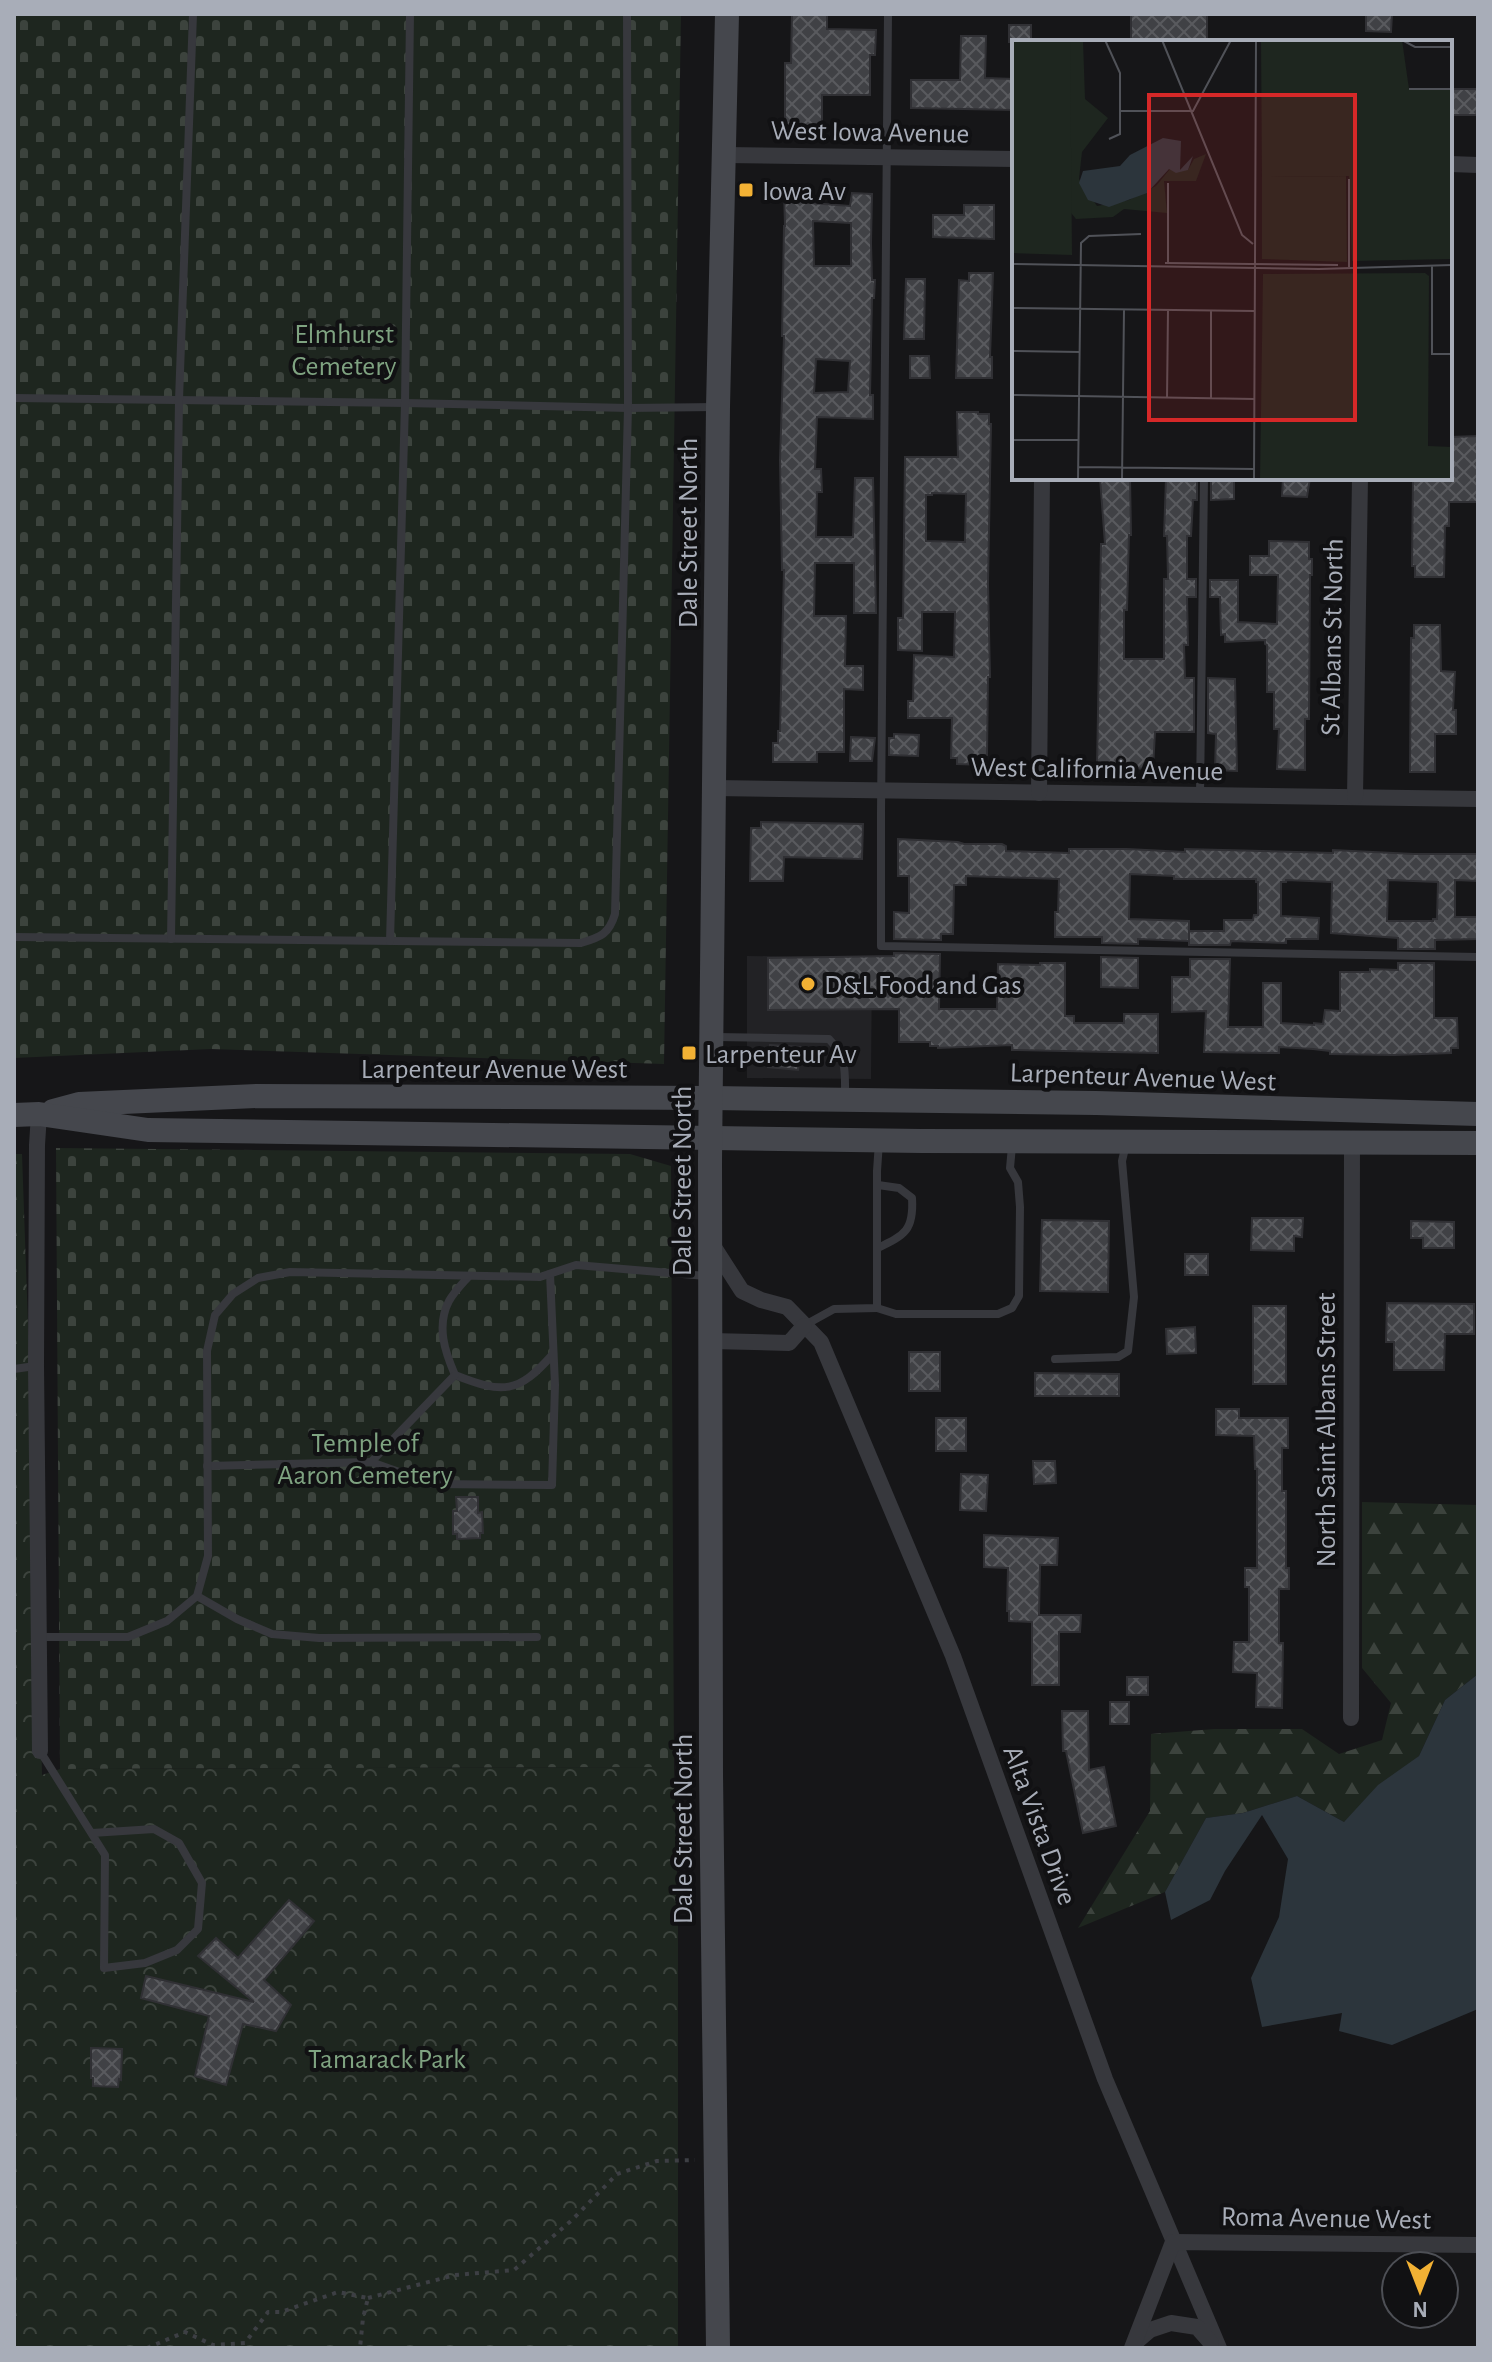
<svg xmlns="http://www.w3.org/2000/svg" width="1492" height="2362" viewBox="0 0 1492 2362" font-family="'Alegreya Sans',sans-serif">
	<style>
		.built { fill: #222225 }
		.forest { fill: url(#forest-firs) }
		.cemetery { fill: url(#cemetery-stones) }
		.park { fill: url(#park-crowns) }
		.water { fill: #2c353c }
		.building { fill: url(#building-cross-hatch); stroke: #303034; stroke-width: 2; fill-rule: evenodd }
		.lines { fill: none; stroke-linecap: round; stroke-linejoin: round }
		.path { stroke: #3d3f44; stroke-width: 4; stroke-dasharray: 4 6; stroke-linecap: butt }
		.lane { stroke: #37383d; stroke-width: 8 }
		.street { stroke: #37383d; stroke-width: 16 }
		.secondary { stroke: #45474d; stroke-width: 24 }
		.poi-dot { fill: #f2b134; stroke: #111113; stroke-width: 3 }
		.labels { text-anchor: middle; stroke-width: 8; stroke-linejoin: round; paint-order: stroke }
		.street-label { font-size: 28px; fill: #a8adb8; stroke: #111113 }
		.poi-label { font-size: 28px; fill: #a8adb8; stroke: #111113; text-anchor: start }
		.park-label { font-size: 28px; fill: #7fa381; stroke: #111113 }
		.inset-road { fill: none; stroke: #505258; stroke-width: 2 }
		.view { fill: #d62828; fill-opacity: 0.15; stroke: #d62828; stroke-width: 4 }
		.inset-edge { fill: none; stroke: #a8adb8; stroke-width: 4 }
	</style>
	<defs>
		<pattern id="forest-firs" width="22" height="20" patternUnits="userSpaceOnUse" patternTransform="scale(2)"><rect width="22" height="20" fill="#1e261f"/><path d="M5 1l3.5 6h-7zM16 11l3.5 6h-7z" fill="#3c433d"/></pattern>
		<pattern id="cemetery-stones" width="16" height="16" patternUnits="userSpaceOnUse" patternTransform="scale(2)"><rect width="16" height="16" fill="#1e261f"/><path d="M2 7V4a2 2 0 0 1 4 0v3zM10 15v-3a2 2 0 0 1 4 0v3z" fill="#3c433d"/></pattern>
		<pattern id="park-crowns" width="20" height="18" patternUnits="userSpaceOnUse" patternTransform="scale(2)"><rect width="20" height="18" fill="#1e261f"/><path d="M2 6a3 3 0 1 1 6 0M12 15a3 3 0 1 1 6 0" fill="none" stroke="#3c433d"/></pattern>
		<pattern id="building-cross-hatch" width="8" height="8" patternUnits="userSpaceOnUse" patternTransform="scale(2)"><rect width="8" height="8" fill="#404145"/><path d="M0 0l8 8M0 8l8-8" fill="none" stroke="#595a5e"/></pattern>
	</defs>
	<rect width="100%" height="100%" fill="#161618"/>
	<!-- built -->
	<polygon class="built" points="747,956 872,957 871,1079 747,1078"/>
	<!-- forest -->
	<polygon class="forest" points="1362,1502 1478,1505 1478,1674 1445,1700 1419,1756 1344,1822 1297,1796 1243,1813 1206,1818 1165,1892 1078,1928 1150,1811 1151,1734 1214,1729 1302,1729 1339,1754 1382,1740 1391,1703 1362,1668"/>
	<!-- cemetery -->
	<g class="cemetery">
		<polygon points="14,14 681,14 664,1064 211,1049 14,1058"/>
		<polygon points="56,1148 630,1154 671,1166 674,1767 60,1769"/>
	</g>
	<!-- park -->
	<polygon class="park" points="14,1154 22,1154 39,1637 42,1775 60,1769 674,1767 678,1915 678,2348 14,2348"/>
	<!-- water -->
	<polygon class="water" points="1478,1674 1478,2009 1392,2045 1339,2031 1342,2013 1262,2027 1251,1978 1279,1917 1288,1859 1262,1815 1225,1871 1210,1900 1171,1920 1165,1892 1206,1818 1243,1813 1297,1796 1344,1822 1378,1785 1419,1756 1445,1700"/>
	<!-- building -->
	<g class="building">
		<polygon points="792,14 827,14 827,29 876,30 875,55 870,55 870,95 822,95 822,126 785,126 785,63 791,63"/>
		<polygon points="1131,14 1207,14 1207,40 1131,39"/>
		<polygon points="1366,14 1392,14 1391,32 1366,31"/>
		<rect x="1009" y="25" width="22" height="17"/>
		<polygon points="961,36 986,36 985,78 1014,79 1014,110 911,108 911,80 960,80"/>
		<rect x="1450" y="89" width="28" height="26"/>
		<path d="M810,188L811,203L850,206L852,193L872,194L871,243L872,280H875L874,298H872L870,395H873V419L817,417L815,469H821L822,492H817L816,537H853L855,478H873L876,613H854V563H815L814,616H846L845,666H863V690L844,689V752H817V762H773V743H778V731H780L784,570H782L780,460L784,336H782L784,226H785L784,189ZM813,221L851,223V266H814ZM816,359L850,361L848,392L814,393Z"/>
		<polygon points="964,205 994,205 994,239 933,237 933,215 964,215"/>
		<polygon points="969,273 993,273 990,357 992,357 992,378 956,378 959,280 969,281"/>
		<polygon points="906,279 925,279 924,339 904,339"/>
		<polygon points="910,356 929,356 930,378 910,378"/>
		<path d="M957,412H978V414H989V424H991L988,583L990,677H988L987,755H985V765L957,764V758H951L952,718H908V701H913L914,655L954,657L955,612H922V651L898,650V618H903L905,457H958ZM932,493L966,494L965,542L926,541V495H932Z"/>
		<polygon points="1478,436 1478,502 1449,502 1449,526 1445,526 1444,577 1415,577 1415,566 1412,566 1413,478 1450,478 1450,437"/>
		<polygon points="1100,478 1130,478 1131,535 1129,535 1127,610 1124,610 1124,659 1164,659 1164,579 1168,579 1167,536 1164,536 1166,478 1197,479 1197,500 1193,500 1191,536 1187,536 1187,579 1196,579 1196,597 1187,597 1188,645 1184,645 1185,678 1194,678 1194,732 1155,732 1153,769 1097,767 1101,544 1105,544"/>
		<polygon points="1234,478 1234,499 1211,500 1211,479"/>
		<polygon points="1283,478 1310,478 1307,497 1282,496"/>
		<polygon points="1269,541 1309,542 1309,559 1312,559 1312,575 1310,575 1309,719 1305,719 1305,770 1277,769 1279,729 1274,729 1274,692 1267,692 1267,645 1265,644 1265,640 1225,642 1225,634 1221,635 1220,597 1210,597 1210,580 1238,580 1238,622 1277,624 1278,575 1250,575 1250,556 1269,556"/>
		<polygon points="1414,625 1440,625 1441,671 1455,672 1453,710 1456,710 1456,734 1435,734 1435,772 1410,772 1411,638 1414,638"/>
		<polygon points="1208,678 1235,679 1237,771 1215,770 1216,734 1208,733"/>
		<polygon points="894,734 919,735 918,756 889,755 889,738 894,738"/>
		<polygon points="851,737 875,738 872,761 850,761"/>
		<polygon points="761,822 863,824 862,859 784,857 783,881 750,881 751,828 761,828"/>
		<path d="M898,839L958,842L964,844H1002L1006,846V851L1069,853V849H1127L1185,852V849L1333,853V850L1414,854H1478V881L1455,880V917H1478V939L1435,940V949H1398V938L1331,933L1332,882L1286,880V882H1281V916L1319,918L1318,939H1286V943L1231,941L1230,945H1189V931H1224V920H1253L1254,915H1258V882H1256V879H1174V876L1130,874L1129,919L1189,921V941L1138,939V944L1102,943V937H1055V912H1058L1059,879L966,876V885H954L953,934H941V940L894,939V912L909,913V876H898ZM1388,880L1438,882L1437,919H1433V921H1387Z"/>
		<polygon points="894,953 940,954 939,1009 997,1009 998,964 1040,965 1040,963 1065,963 1065,1016 1074,1016 1074,1023 1124,1023 1124,1014 1158,1014 1158,1053 1012,1050 1012,1045 938,1048 938,1046 930,1046 930,1042 899,1042 899,1009 768,1010 768,958 894,956"/>
		<polygon points="1101,957 1138,958 1138,988 1101,987"/>
		<polygon points="1190,959 1230,959 1228,1027 1263,1027 1263,983 1281,983 1281,1023 1314,1025 1314,1023 1323,1024 1325,1010 1340,1011 1340,972 1370,972 1370,969 1398,970 1398,963 1434,963 1434,1018 1457,1018 1458,1048 1451,1048 1451,1053 1394,1055 1330,1054 1330,1051 1313,1049 1279,1047 1279,1053 1204,1052 1206,1011 1172,1012 1172,977 1190,977"/>
		<polygon points="770,1045 801,1047 798,1070 768,1067"/>
		<polygon points="1252,1218 1303,1218 1302,1237 1294,1236 1294,1251 1251,1250"/>
		<polygon points="1042,1220 1109,1221 1108,1292 1040,1291"/>
		<polygon points="1411,1221 1454,1222 1454,1248 1423,1248 1423,1238 1411,1238"/>
		<rect x="1185" y="1254" width="23" height="21"/>
		<polygon points="1387,1303 1474,1304 1474,1334 1445,1334 1444,1370 1394,1370 1394,1342 1386,1342"/>
		<rect x="1253" y="1306" width="33" height="78"/>
		<polygon points="1195,1327 1196,1353 1167,1354 1166,1329"/>
		<rect x="909" y="1352" width="31" height="39"/>
		<polygon points="1035,1373 1119,1374 1119,1396 1035,1396"/>
		<polygon points="1216,1409 1239,1409 1239,1418 1288,1418 1288,1448 1282,1448 1282,1491 1286,1491 1286,1568 1289,1568 1289,1589 1279,1589 1279,1643 1283,1643 1282,1708 1256,1707 1257,1673 1233,1672 1234,1642 1249,1642 1249,1587 1245,1587 1245,1568 1257,1568 1257,1469 1255,1469 1254,1436 1216,1435"/>
		<rect x="936" y="1418" width="30" height="33"/>
		<polygon points="1033,1461 1055,1461 1056,1483 1034,1484"/>
		<polygon points="961,1474 988,1475 986,1511 960,1510"/>
		<polygon points="456,1497 478,1497 478,1513 482,1512 483,1533 480,1533 480,1538 457,1539 457,1534 453,1534 453,1511 457,1511"/>
		<polygon points="984,1535 1058,1538 1057,1565 1040,1565 1039,1615 1081,1615 1080,1632 1059,1632 1059,1685 1032,1685 1032,1622 1009,1621 1009,1611 1007,1611 1008,1568 984,1567"/>
		<rect x="1127" y="1677" width="21" height="18"/>
		<rect x="1110" y="1702" width="19" height="22"/>
		<polygon points="1062,1711 1088,1711 1089,1770 1104,1767 1116,1826 1083,1833 1066,1751 1063,1751"/>
		<polygon points="289,1900 314,1921 264,1980 291,2005 276,2031 243,2024 226,2085 195,2076 209,2016 141,1998 146,1976 254,2002 198,1956 216,1938 238,1958"/>
		<polygon points="91,2048 122,2049 121,2080 119,2079 118,2087 93,2086 93,2078 91,2078"/>
	</g>
	<g class="lines">
		<!-- path -->
		<g class="path">
			<polyline points="368,2298 455,2275 514,2270 572,2220 617,2174 657,2161 695,2160"/>
			<polyline points="147,2348 185,2332 213,2345 245,2343 268,2312 281,2312 338,2292 368,2298 363,2318 360,2348"/>
		</g>
		<!-- lane -->
		<g class="lane">
			<polyline points="888,14 881,813 881,946 1478,957"/>
			<polyline points="14,398 405,403 628,408 717,407"/>
			<polyline points="1200,795 1204,478"/>
			<path d="M14,937L581,943C601,937 609,934 615,914L628,408L627,14"/>
			<polyline points="171,939 179,400 193,14"/>
			<polyline points="390,941 405,403 410,14"/>
			<path d="M716,1037L829,1039C847,1058 845,1071 845,1095"/>
			<path d="M878,1248C905,1235 914,1230 912,1198L899,1188L878,1185"/>
			<path d="M469,1276C462,1284 454,1292 449,1301C436,1326 445,1352 455,1375C503,1394 518,1394 553,1354"/>
			<polyline points="877,1308 896,1314 998,1314 1012,1308 1019,1296 1020,1207 1018,1182 1010,1168 1012,1146"/>
			<polyline points="805,1325 834,1309 877,1308 877,1171 879,1142"/>
			<polyline points="1055,1359 1118,1357 1128,1351 1134,1297 1122,1161 1126,1144"/>
			<polyline points="14,1369 35,1366"/>
			<polyline points="371,1462 455,1375"/>
			<polyline points="207,1466 371,1462 433,1484 552,1485 555,1385 550,1274"/>
			<polyline points="197,1596 237,1619 272,1634 319,1638 537,1637"/>
			<polyline points="39,1637 128,1637 167,1621 197,1596 208,1556 207,1351 215,1315 233,1294 258,1278 290,1272 540,1277 576,1265 706,1276"/>
			<polyline points="40,1751 105,1855 104,1968 145,1963 177,1950 198,1929 202,1883 179,1843 154,1829 92,1833"/>
		</g>
		<!-- street -->
		<g class="street">
			<polyline points="725,155 1014,159"/>
			<polyline points="1450,164 1478,165"/>
			<polyline points="715,788 1478,799"/>
			<polyline points="1039,793 1042,478"/>
			<polyline points="1355,797 1360,478"/>
			<polyline points="39,1114 37,1145 36,1365 40,1751"/>
			<polyline points="710,1241 742,1291 761,1300 787,1307 821,1342 953,1656 1105,2079 1219,2348"/>
			<polyline points="711,1341 789,1343 804,1326"/>
			<polyline points="1351,1718 1352,1141"/>
			<polyline points="1136,2342 1150,2330 1171,2323 1197,2327 1211,2343"/>
			<polyline points="1132,2348 1173,2242 1478,2245"/>
		</g>
		<!-- secondary -->
		<g class="secondary">
			<polyline points="53,1111 79,1104 257,1096 711,1098 1096,1103 1478,1114"/>
			<polyline points="14,1115 39,1114 148,1130 921,1141 1478,1143"/>
			<polyline points="718,2348 711,1774 710,1160 718,407 727,14"/>
		</g>
	</g>
	<!-- markers -->
	<g class="poi-dot">
		<rect x="738" y="182" width="16" height="16" rx="4"/>
		<circle cx="808" cy="984" r="8"/>
		<rect x="681" y="1045" width="16" height="16" rx="4"/>
	</g>
	<g class="labels">
		<!-- street labels -->
		<g class="street-label">
			<text transform="translate(870 131) rotate(1)" y="10">West Iowa Avenue</text>
			<text transform="translate(687 533) rotate(-90)" y="10">Dale Street North</text>
			<text transform="translate(1331 637) rotate(-89)" y="10">St Albans St North</text>
			<text transform="translate(1097 768) rotate(1)" y="10">West California Avenue</text>
			<text x="494" y="1078">Larpenteur Avenue West</text>
			<text transform="translate(1143 1076) rotate(2)" y="10">Larpenteur Avenue West</text>
			<text transform="translate(681 1181) rotate(-90)" y="10">Dale Street North</text>
			<text transform="translate(1325 1430) rotate(-90)" y="10">North Saint Albans Street</text>
			<text transform="translate(1041 1825) rotate(70)" y="10">Alta Vista Drive</text>
			<text transform="translate(682 1829) rotate(-90)" y="10">Dale Street North</text>
			<text transform="translate(1326 2217) rotate(1)" y="10">Roma Avenue West</text>
		</g>
		<!-- poi labels -->
		<g class="poi-label">
			<text x="762" y="200">Iowa Av</text>
			<text x="824" y="994">D&amp;L Food and Gas</text>
			<text x="705" y="1063">Larpenteur Av</text>
		</g>
		<!-- park labels -->
		<g class="park-label">
			<text x="344" y="343">Elmhurst<tspan x="344" dy="32">Cemetery</tspan></text>
			<text x="365" y="1452">Temple of<tspan x="365" dy="32">Aaron Cemetery</tspan></text>
			<text x="387" y="2068">Tamarack Park</text>
		</g>
	</g>
	<!-- overview -->
	<g transform="translate(1012 40)">
		<rect width="440" height="440" fill="#161618"/>
		<path d="M0,0H71L73,59L96,78L70,112L67,139L85,166L117,160L144,146L158,129L176,130L182,119L194,114L184,141H152L155,173L112,169L101,177L64,179L51,163Z" fill="#1e261f"/>
		<path d="M0,0H58L60,215L0,213ZM334,136L335,222L250,219V137ZM413,233L417,236L416,406L440,407V440H248L251,234Z" fill="#1e261f"/>
		<path d="M249,0H390L397,49H440V219L340,221L337,136L250,137Z" fill="#1e261f"/>
		<path d="M151,98L169,101L168,130L181,116L176,130L164,133L157,129L135,153L97,167L76,160L67,143L71,131L108,126L118,115Z" fill="#2c353c"/>
		<path class="inset-road" d="M93,0L108,33V94L97,99M150,0L230,195L241,204M390,0L403,7H440M397,49H440M108,71H181L219,0M337,139V227M153,223L326,225M156,223V143M0,224L307,229L440,225M420,225V314H440M0,268L242,271M0,311L68,312M0,355L243,359M155,358L156,270M199,358V271M0,400H67M67,427L242,429M66,440L69,203L77,196L129,194M110,440L112,270M242,440L244,0"/>
		<path class="view" d="M137,55H343V380H137Z"/>
		<rect width="440" height="440" class="inset-edge"/>
	</g>
	<!-- border -->
	<rect width="1492" height="2362" fill="none" stroke="#a8adb8" stroke-width="32"/>
	<!-- north arrow -->
	<g transform="translate(1420 2290) rotate(180)"><circle r="38" fill="#111113" stroke="#4d4f55" stroke-width="2"/>
	<path d="M0-6L14 30L0 20L-14 30Z" fill="#f2b134"/>
	<text y="-12" font-size="22" font-weight="bold" text-anchor="middle" fill="#a8adb8">N</text>
	</g>
</svg>
